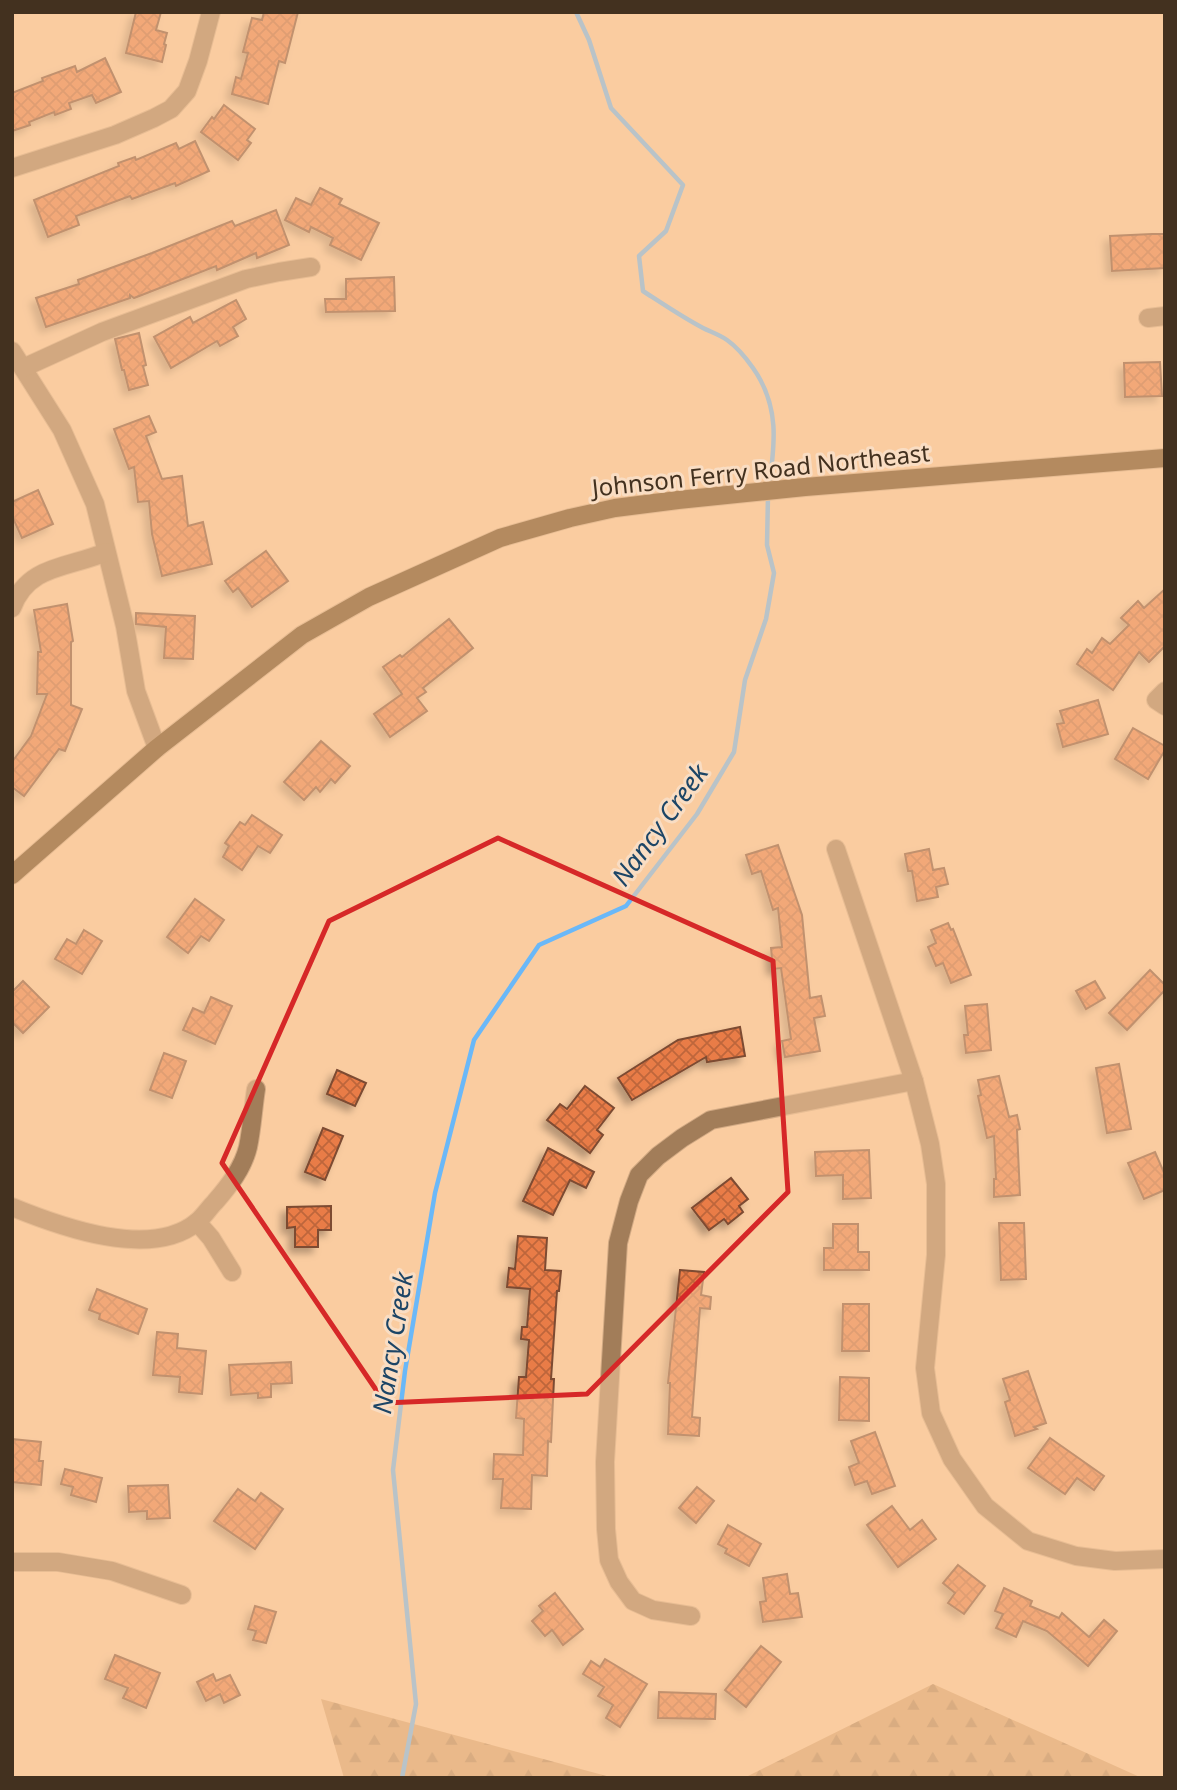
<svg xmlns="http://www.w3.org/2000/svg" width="1177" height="1790" viewBox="0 0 1177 1790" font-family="'Noto Sans',sans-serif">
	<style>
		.forest { fill: url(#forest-firs) }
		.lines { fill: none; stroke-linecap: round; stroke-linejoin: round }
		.stream { stroke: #6ab8f8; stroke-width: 4.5 }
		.building { fill: url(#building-cross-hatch); stroke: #7d4b33; stroke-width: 2; filter: url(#shadow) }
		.minor-casing { stroke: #d2aa84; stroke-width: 20 }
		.major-casing { stroke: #d2aa84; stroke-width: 20 }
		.minor { stroke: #a27d59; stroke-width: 18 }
		.major { stroke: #603b10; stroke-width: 18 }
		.marked { fill: none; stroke: #d62828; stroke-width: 5; stroke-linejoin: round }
		.labels { text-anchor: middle; stroke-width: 6; stroke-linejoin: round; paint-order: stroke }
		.street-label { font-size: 24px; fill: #43311f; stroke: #f9ddc3 }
		.water-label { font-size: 26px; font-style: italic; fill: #1c4566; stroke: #f9ddc3 }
	</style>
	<defs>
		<pattern id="forest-firs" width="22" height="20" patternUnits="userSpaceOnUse" patternTransform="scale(1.75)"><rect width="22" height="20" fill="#d8a36f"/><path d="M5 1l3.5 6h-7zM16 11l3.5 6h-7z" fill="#b1855b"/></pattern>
		<pattern id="building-cross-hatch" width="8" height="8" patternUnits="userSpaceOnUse" patternTransform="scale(1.75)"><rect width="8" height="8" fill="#e97c47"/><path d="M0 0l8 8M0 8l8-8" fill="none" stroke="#be663b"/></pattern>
		<filter id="shadow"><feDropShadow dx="-5.5" dy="5.5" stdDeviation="3.5" flood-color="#0004"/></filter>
	</defs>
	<rect width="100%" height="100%" fill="#facca0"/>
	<!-- forest -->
	<g class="forest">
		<polygon points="933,1684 1142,1778 744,1778"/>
		<polygon points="321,1699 614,1778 344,1778"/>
	</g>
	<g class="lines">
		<!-- stream -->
		<g class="stream">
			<path d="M576,12L589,40L611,108L683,185L666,231L639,256L643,291C663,304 682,317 703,328C711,332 720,335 727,340C737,347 746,358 753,368C780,406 775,444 769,487"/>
			<polyline points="402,1778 416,1704 393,1470 405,1371 435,1193 474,1040 539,945 626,906 697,814 734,752 745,680 766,619 774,573 767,545 768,496"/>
		</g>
	</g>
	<!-- building -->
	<g class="building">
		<polygon points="136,12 161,12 156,30 167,33 164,44 166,45 162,62 126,53"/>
		<polygon points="264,12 298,12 285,63 279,61 268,104 232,94 236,77 241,79 248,53 243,52 252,18 262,20"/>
		<polygon points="105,58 121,92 96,103 92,95 69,103 71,109 55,115 54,112 29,122 30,125 12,131 12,93 43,81 42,78 75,66 77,72"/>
		<polygon points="224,105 255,129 247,140 251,143 238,160 201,132 212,117 214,119"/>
		<polygon points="195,141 209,171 176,186 175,183 132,199 130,196 76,216 79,225 48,237 34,200 119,166 118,163 135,157 136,160 176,143 179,149"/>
		<polygon points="320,188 342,199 339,204 379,223 361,260 330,245 333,238 311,227 309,232 285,220 296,198 311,205"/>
		<polygon points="276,210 289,245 257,258 256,253 217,270 216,266 134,298 130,295 130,298 46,327 36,298 79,284 78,280 152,253 232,221 235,226"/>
		<polygon points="1152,234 1165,234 1165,268 1112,271 1110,236"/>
		<polygon points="394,277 395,311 326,312 325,299 346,299 346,279"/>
		<polygon points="236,300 246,319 233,327 238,336 220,346 217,341 171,368 154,337 190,317 193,323"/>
		<polygon points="139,333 146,365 143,366 148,385 129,390 124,370 122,370 115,339"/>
		<polygon points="1160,362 1162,396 1125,397 1124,363"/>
		<polygon points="149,416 156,432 146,436 162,479 182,476 188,526 203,522 212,564 162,576 152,534 149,501 138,502 134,467 129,469 114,429"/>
		<polygon points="38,490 53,524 22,538 12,516 12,502"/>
		<polygon points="266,551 288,581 252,607 238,588 233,592 225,581"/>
		<polygon points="1165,589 1165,646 1149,662 1139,652 1113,690 1077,664 1087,649 1092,653 1102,638 1110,644 1129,625 1121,618 1138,601 1144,608"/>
		<polygon points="67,604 73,641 71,642 71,705 82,709 65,751 59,749 24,796 12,787 12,762 31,736 47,694 37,694 38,652 41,652 34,610"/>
		<polygon points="136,613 195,616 193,659 164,658 166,627 136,624"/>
		<polygon points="449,619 473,648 423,688 426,692 417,698 427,711 390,737 374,714 402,694 383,667 400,655 402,657"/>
		<polygon points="1098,700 1108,734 1063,747 1057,724 1064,723 1060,711"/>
		<polygon points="1133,728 1165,746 1165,750 1148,779 1115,759"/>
		<polygon points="321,741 350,766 335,783 331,779 320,792 316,787 304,800 284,782"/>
		<polygon points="252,815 282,835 270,853 258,846 242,870 223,857 229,846 225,843 240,822 245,825"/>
		<polygon points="778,845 802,915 810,998 821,996 825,1016 814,1018 820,1051 785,1057 782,1041 791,1039 781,968 773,969 771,948 782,947 778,908 773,910 761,871 752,874 746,855"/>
		<polygon points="929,849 933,870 944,868 948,884 936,887 938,897 917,901 912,871 908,871 905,854"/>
		<polygon points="195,899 224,920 209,941 201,936 188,953 167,937"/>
		<polygon points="948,923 951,930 953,929 971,975 951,983 943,963 936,966 928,947 936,943 931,930"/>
		<polygon points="84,930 102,941 82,974 55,959 67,939 76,944"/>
		<polygon points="1150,970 1165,985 1165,990 1127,1030 1109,1013"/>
		<polygon points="23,981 49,1007 23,1033 12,1022 12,992"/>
		<polygon points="1095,981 1105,998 1086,1009 1076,991"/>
		<polygon points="211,997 232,1006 215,1044 183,1030 193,1008 204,1013"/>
		<polygon points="987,1004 991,1050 966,1053 964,1035 968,1035 965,1006"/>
		<polygon points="740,1027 745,1056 707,1062 706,1057 632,1100 618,1078 678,1040"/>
		<polygon points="164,1053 186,1061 172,1098 150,1090"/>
		<polygon points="1119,1064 1131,1129 1107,1133 1096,1068"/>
		<polygon points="337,1070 366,1083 355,1106 327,1094"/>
		<polygon points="999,1076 1009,1117 1017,1115 1020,1129 1017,1130 1020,1195 994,1197 994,1179 996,1179 994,1136 987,1138 978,1096 981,1095 978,1080"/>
		<polygon points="585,1086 614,1108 597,1130 603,1135 590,1153 547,1120 560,1104 567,1109"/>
		<polygon points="323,1128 343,1136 325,1180 305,1172"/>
		<polygon points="548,1148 594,1172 586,1188 570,1180 553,1215 523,1201"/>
		<polygon points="869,1150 871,1198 843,1199 843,1175 816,1176 815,1152"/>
		<polygon points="1155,1152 1165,1175 1165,1190 1144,1199 1128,1163"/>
		<polygon points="731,1178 748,1199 739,1206 743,1212 728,1224 724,1219 709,1230 692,1208"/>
		<polygon points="331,1206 331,1230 318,1230 318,1247 295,1247 295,1227 287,1228 287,1207"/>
		<polygon points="999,1223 1024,1223 1026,1279 1001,1280"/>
		<polygon points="833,1224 858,1224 858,1252 869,1252 869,1270 824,1270 824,1248 833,1248"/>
		<polygon points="518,1236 547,1238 545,1270 561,1271 559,1291 557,1291 551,1379 554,1379 551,1442 548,1441 547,1476 532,1475 531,1509 501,1508 503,1479 493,1479 494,1454 523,1455 524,1419 516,1418 519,1377 526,1377 529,1340 521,1339 522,1327 527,1327 530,1289 507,1287 509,1268 515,1269"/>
		<polygon points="680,1270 704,1272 701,1295 711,1297 710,1309 700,1308 692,1417 700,1418 699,1436 668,1434 670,1383 668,1383"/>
		<polygon points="97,1289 147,1309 138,1334 99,1319 100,1314 89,1310"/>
		<polygon points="843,1304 869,1304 869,1351 842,1351"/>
		<polygon points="157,1332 178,1334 177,1348 206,1351 202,1394 179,1392 180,1377 153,1375"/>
		<polygon points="291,1362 292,1383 271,1384 271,1397 258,1398 258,1393 231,1395 229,1365"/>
		<polygon points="1028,1371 1046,1423 1034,1427 1037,1429 1015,1436 1005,1402 1010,1400 1003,1379"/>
		<polygon points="840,1377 869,1378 869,1421 839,1420"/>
		<polygon points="875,1432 895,1486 872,1494 867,1481 855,1485 849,1467 859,1463 851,1441"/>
		<polygon points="1050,1438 1104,1476 1094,1490 1077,1478 1065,1494 1028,1468"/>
		<polygon points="12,1439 41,1442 39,1461 43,1461 41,1485 12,1482"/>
		<polygon points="65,1469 102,1478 96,1502 71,1495 73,1487 61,1484"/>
		<polygon points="168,1485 170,1518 147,1519 147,1511 129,1512 128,1486"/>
		<polygon points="697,1487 714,1501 696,1523 679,1508"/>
		<polygon points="238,1489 255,1501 261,1493 283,1509 255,1549 214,1521"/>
		<polygon points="892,1506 910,1530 922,1520 936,1539 898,1567 867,1525"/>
		<polygon points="728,1525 761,1544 749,1566 725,1553 727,1549 718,1544"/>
		<polygon points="958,1565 985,1586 964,1614 948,1603 955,1593 943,1583"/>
		<polygon points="787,1574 790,1594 798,1593 802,1617 763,1622 760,1602 766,1601 763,1578"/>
		<polygon points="1004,1588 1032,1601 1030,1606 1059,1618 1062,1613 1089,1637 1104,1620 1117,1631 1088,1666 1047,1631 1023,1621 1016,1637 996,1628 1003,1614 995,1611"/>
		<polygon points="555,1593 583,1629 563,1645 552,1630 545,1636 532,1621 543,1611 539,1606"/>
		<polygon points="255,1606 276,1612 266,1643 253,1640 256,1631 248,1629"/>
		<polygon points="761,1646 781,1662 746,1707 725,1690"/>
		<polygon points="115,1655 160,1673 146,1708 123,1698 128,1688 105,1679"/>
		<polygon points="605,1659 647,1684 620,1727 606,1718 613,1705 598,1696 604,1687 583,1674 591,1661 600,1667"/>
		<polygon points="213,1674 216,1681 230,1675 240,1695 224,1703 220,1694 206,1701 197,1682"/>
		<polygon points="659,1692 716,1694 715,1719 658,1718"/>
	</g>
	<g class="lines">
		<!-- minor casing -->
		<g class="minor-casing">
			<g id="minor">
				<polyline points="12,168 115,135 154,118 171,109 187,91 198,61 211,12"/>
				<polyline points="1148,318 1165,316"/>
				<polyline points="12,351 62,430 95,504 125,626 136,691 157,748"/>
				<polyline points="23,368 102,332 246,279 279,272 311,267"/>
				<path d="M12,608C28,564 70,568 106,552"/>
				<polyline points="1165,691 1156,700 1165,706"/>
				<polyline points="836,849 914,1081 930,1144 936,1184 936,1255 925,1368 931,1413 952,1459 985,1506 1028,1541 1076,1556 1115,1561 1165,1559"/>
				<path d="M12,1207C61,1227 151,1260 197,1222C204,1216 209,1208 215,1202C229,1186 243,1168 248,1147C252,1128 253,1108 256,1089"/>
				<polyline points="197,1222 211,1238 232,1272"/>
				<polyline points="12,1562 58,1562 112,1571 182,1595"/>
				<polyline points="691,1616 653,1610 633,1601 619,1582 609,1560 606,1529 605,1462 618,1243 629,1201 639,1175 658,1156 682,1138 711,1120 914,1081"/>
			</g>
		</g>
		<!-- major casing -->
		<g class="major-casing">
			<polyline id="major" points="12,875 157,748 302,635 369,597 500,538 570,518 615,508 678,500 805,487 1165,458"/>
		</g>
		<!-- minor -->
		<use href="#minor" class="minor"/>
		<!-- major -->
		<use href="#major" class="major"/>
	</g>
	<!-- marked area -->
	<path d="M0 0H1177V1790H0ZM498,838L773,961L788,1192L587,1394L385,1403L222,1163L329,921Z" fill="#facca0" fill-opacity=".55" fill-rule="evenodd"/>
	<path class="marked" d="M498,838L773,961L788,1192L587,1394L385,1403L222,1163L329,921Z"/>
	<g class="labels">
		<!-- street labels -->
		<g class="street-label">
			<text transform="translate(761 471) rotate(-6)" y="8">Johnson Ferry Road Northeast</text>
		</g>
		<!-- water labels -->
		<g class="water-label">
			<text transform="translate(660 825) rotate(-54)" y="9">Nancy Creek</text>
			<text transform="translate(393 1343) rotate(-81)" y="9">Nancy Creek</text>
		</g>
	</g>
	<!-- border -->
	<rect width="1177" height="1790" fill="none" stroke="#43311f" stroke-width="28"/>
</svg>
